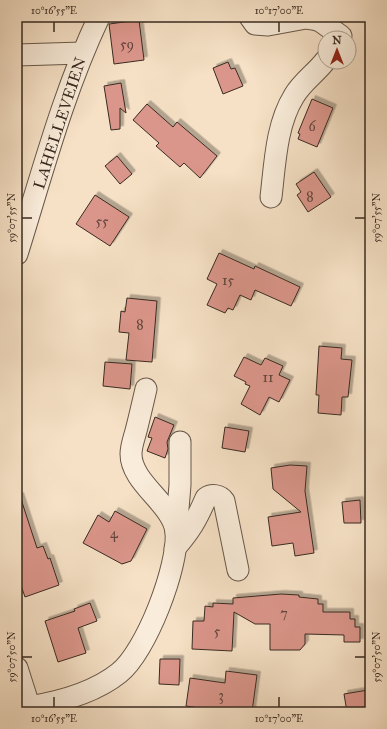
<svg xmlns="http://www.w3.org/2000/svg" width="387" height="729" viewBox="0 0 387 729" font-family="'IM FELL Great Primer',serif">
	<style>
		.building { fill: #db968b; stroke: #392a21; filter: url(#shadow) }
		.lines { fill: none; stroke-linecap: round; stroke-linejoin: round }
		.minor-casing { stroke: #68584a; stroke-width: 23 }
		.minor { stroke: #f9ecda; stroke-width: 21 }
		.ticks { fill: none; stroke: #392a21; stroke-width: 1.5 }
		.labels { text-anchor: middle; stroke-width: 3; stroke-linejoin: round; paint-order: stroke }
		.number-label { font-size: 14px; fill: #62453c }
		.street-label { font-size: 16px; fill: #392a21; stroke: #f9ecda }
		.neatline { fill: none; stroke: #392a21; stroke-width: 1.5 }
		.ticks-label { font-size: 10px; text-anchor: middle; fill: #392a21 }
	</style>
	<defs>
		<filter id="shadow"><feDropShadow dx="3.5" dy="-3.5" stdDeviation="0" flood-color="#0004"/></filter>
	</defs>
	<rect width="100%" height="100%" fill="#f6e1c6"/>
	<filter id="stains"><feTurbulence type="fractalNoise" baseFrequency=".005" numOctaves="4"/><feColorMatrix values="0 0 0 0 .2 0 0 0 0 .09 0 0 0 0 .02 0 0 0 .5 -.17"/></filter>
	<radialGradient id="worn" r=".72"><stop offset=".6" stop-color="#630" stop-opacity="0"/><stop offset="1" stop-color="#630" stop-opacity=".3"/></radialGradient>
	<!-- building -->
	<g class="building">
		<polygon points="139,20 144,60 114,64 109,24"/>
		<polygon points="228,62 231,69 235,68 243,86 223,94 213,68"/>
		<polygon points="121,83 126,113 120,108 120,129 111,130 104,86"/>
		<polygon points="312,99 333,108 317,147 298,139 300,134 298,133"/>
		<polygon points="147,104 173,127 177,122 217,156 200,178 184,163 180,167 156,146 159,143 133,120"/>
		<polygon points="117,156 132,174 120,184 105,166"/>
		<polygon points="314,172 331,197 308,212 297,195 301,192 296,184"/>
		<polygon points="95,195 129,217 110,246 76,224"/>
		<polygon points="219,253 254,269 255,266 300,287 291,306 255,290 251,300 240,295 233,310 228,308 225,313 207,305 217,284 207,279"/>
		<polygon points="127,298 157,301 152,362 126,360 129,333 119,332 121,311 125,312"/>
		<polygon points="319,346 342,348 341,359 352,360 348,397 342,397 341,415 318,413 319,395 316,395"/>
		<polygon points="244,357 261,365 265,358 283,366 279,375 290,380 279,402 269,397 260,415 241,404 250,386 245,384 246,382 234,376"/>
		<polygon points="105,362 132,364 130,389 103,386"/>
		<polygon points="155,417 174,425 167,442 168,449 165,458 147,451 152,438 148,437"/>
		<polygon points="225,427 249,431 245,452 222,448"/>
		<polygon points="290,465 307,466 305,491 314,553 295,556 293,543 272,546 268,517 301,512 273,489 271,468"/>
		<polygon points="20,496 37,548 43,546 48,559 50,558 59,585 25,597 17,574 17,497"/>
		<polygon points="360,500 361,523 344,523 342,502"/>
		<polygon points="115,511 147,529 131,561 122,564 83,543 98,515 109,522"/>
		<polygon points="281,594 299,595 299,597 318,599 318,604 323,604 323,612 350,612 350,619 355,619 355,627 360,627 360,642 344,642 344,635 305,634 305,644 300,650 270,650 270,624 255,624 234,612 232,651 192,649 193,621 204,621 205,606 213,607 213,603 233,604 233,598"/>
		<polygon points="90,603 97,621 78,628 86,653 58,662 45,621 75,611 74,609"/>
		<polygon points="160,659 180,659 179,685 159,684"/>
		<polygon points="226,671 257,675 252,712 227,712 186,706 190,678 225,683"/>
		<polygon points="368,690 370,710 347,712 344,694"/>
	</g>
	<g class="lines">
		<!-- minor casing -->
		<g class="minor-casing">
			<g id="minor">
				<polyline points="250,17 255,24 268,25 306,18 313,19 320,21 341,36 340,38"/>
				<polyline points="17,55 82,53"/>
				<path d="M271,197C275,164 276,125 294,96C302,82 316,73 325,61"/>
				<path d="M17,254C42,174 63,93 99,17"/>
				<polyline points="176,533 180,485 180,442"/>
				<path d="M175,548C190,531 197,519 206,498C212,494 220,495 224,501L238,570"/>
				<polyline points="17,668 31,712"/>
				<path d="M29,707C60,702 94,693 119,673C146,652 179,566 176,532C173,504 131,483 131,454C131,445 135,436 137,427C140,415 143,402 146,389"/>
			</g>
		</g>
		<!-- minor -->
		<use href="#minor" class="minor"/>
	</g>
	<!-- ticks -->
	<path class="ticks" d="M54,22V32M279,22V32M22,218H32M355,218H365M22,657H32M355,657H365M54,697V707M279,697V707"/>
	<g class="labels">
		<!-- number labels -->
		<g class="number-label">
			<text x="127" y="49">59</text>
			<text x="312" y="131">6</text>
			<text x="310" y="201">8</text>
			<text x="102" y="226">55</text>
			<text x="228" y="285">15</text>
			<text x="140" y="329">8</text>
			<text x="268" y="382">11</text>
			<text x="114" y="538">4</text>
			<text x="284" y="618">7</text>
			<text x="217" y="636">5</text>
			<text x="221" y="700">3</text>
		</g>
		<!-- street labels -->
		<g class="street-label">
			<text transform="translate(59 123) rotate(-72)" y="6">LAHELLEVEIEN</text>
		</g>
	</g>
	<!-- margin -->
	<rect width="387" height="729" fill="none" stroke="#f6e1c6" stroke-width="44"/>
	<!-- north arrow -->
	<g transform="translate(337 50)"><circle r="19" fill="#f9ecda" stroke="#ac9e90"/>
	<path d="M0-3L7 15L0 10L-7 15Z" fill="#8f2418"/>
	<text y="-6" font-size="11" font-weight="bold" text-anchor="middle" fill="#392a21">N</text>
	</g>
	<rect x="22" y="22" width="343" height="685" class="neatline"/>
	<g class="ticks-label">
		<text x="54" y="14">10°16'55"E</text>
		<text x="279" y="14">10°17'00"E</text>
		<text transform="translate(11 218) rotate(-90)" y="4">59°07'55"N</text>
		<text transform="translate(376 218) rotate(-90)" y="4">59°07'55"N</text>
		<text transform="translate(11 657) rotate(-90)" y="4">59°07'50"N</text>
		<text transform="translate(376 657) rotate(-90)" y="4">59°07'50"N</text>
		<text x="54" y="722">10°16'55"E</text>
		<text x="279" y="722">10°17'00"E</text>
	</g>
	<rect width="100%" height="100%" filter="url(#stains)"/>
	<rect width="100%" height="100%" fill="url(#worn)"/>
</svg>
